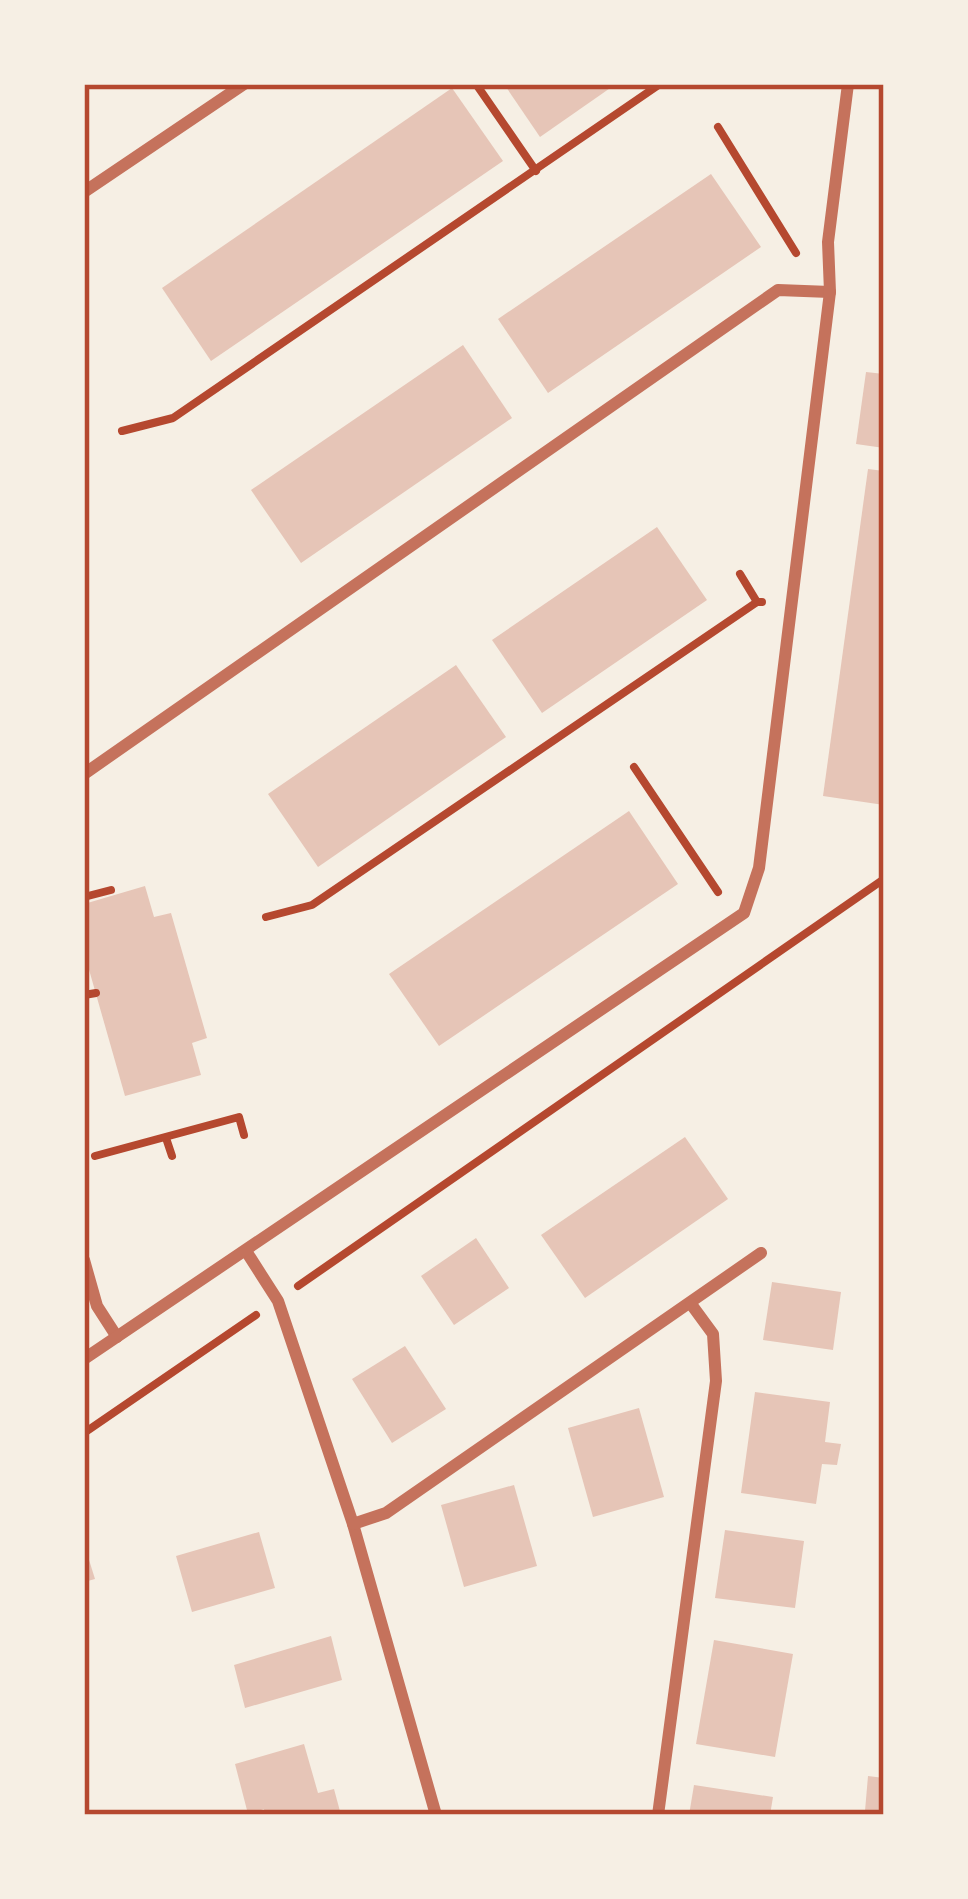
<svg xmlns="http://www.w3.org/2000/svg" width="968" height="1899" viewBox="0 0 968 1899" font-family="'Alegreya Sans',sans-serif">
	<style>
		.building { fill: #e6c5b7 }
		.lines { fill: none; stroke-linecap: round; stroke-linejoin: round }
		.path { stroke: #b5482f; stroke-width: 8 }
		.minor { stroke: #c5725c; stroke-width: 12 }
		.neatline { fill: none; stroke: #b5482f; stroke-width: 4.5 }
	</style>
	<rect width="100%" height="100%" fill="#f6efe4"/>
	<!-- building -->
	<g class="building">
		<polygon points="504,84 616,84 540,137"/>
		<polygon points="452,88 503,161 211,361 162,288"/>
		<polygon points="711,174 761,247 548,393 498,319"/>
		<polygon points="463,345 512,418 301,563 251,490"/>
		<polygon points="866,372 884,374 884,448 856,444"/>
		<polygon points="868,469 884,471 884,805 823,796"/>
		<polygon points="657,527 707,600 542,713 492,640"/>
		<polygon points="456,665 506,737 318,867 268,794"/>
		<polygon points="629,811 678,884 439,1046 389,974"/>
		<polygon points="145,886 154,917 171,913 207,1038 192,1043 201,1075 125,1096 84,952 84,904"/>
		<polygon points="685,1137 728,1199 585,1298 541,1235"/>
		<polygon points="476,1238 509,1288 454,1325 421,1276"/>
		<polygon points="772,1282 841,1292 833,1350 763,1340"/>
		<polygon points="405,1346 446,1409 392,1443 352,1379"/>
		<polygon points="755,1392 830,1402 825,1442 841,1444 837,1465 822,1464 816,1504 741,1493"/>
		<polygon points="639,1408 664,1497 593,1517 568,1428"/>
		<polygon points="514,1485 537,1566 464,1587 441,1505"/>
		<polygon points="725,1530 804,1541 795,1608 715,1598"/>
		<polygon points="259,1532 275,1588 192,1612 176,1556"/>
		<polygon points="84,1544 95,1579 84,1582"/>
		<polygon points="331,1636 342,1680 245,1708 234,1665"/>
		<polygon points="714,1640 793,1654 775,1757 696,1744"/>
		<polygon points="304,1744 318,1793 334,1789 341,1815 265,1815 264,1809 248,1814 235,1764"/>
		<polygon points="868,1776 884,1778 884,1813 865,1811"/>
		<polygon points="694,1785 773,1797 770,1815 689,1815"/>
	</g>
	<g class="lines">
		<!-- path -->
		<g class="path">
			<polyline points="476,84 536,171"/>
			<polyline points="718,127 796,253"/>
			<polyline points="122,431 173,418 660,84"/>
			<polyline points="740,574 757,602"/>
			<polyline points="634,767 718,892"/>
			<polyline points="84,897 111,890"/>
			<polyline points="266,917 312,905 757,602 762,602"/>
			<polyline points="84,995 96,993"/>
			<polyline points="166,1138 172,1156"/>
			<polyline points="95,1156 239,1117 244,1135"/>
			<polyline points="298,1286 884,879"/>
			<polyline points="84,1433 256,1315"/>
		</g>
		<!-- minor -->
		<g class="minor">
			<polyline points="84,192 244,84"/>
			<polyline points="84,774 778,290 830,292"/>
			<polyline points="246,1251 278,1301 353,1524 436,1815"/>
			<polyline points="84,1260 97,1306 117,1337"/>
			<polyline points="84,1359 744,913 759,868 830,292 828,242 848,84"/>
			<polyline points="353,1524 386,1513 761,1253"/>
			<polyline points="658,1815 716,1381 713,1334 691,1304"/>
		</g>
	</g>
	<!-- border -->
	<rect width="968" height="1899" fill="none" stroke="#f6efe4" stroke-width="174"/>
	<rect x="87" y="87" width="794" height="1725" class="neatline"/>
</svg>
